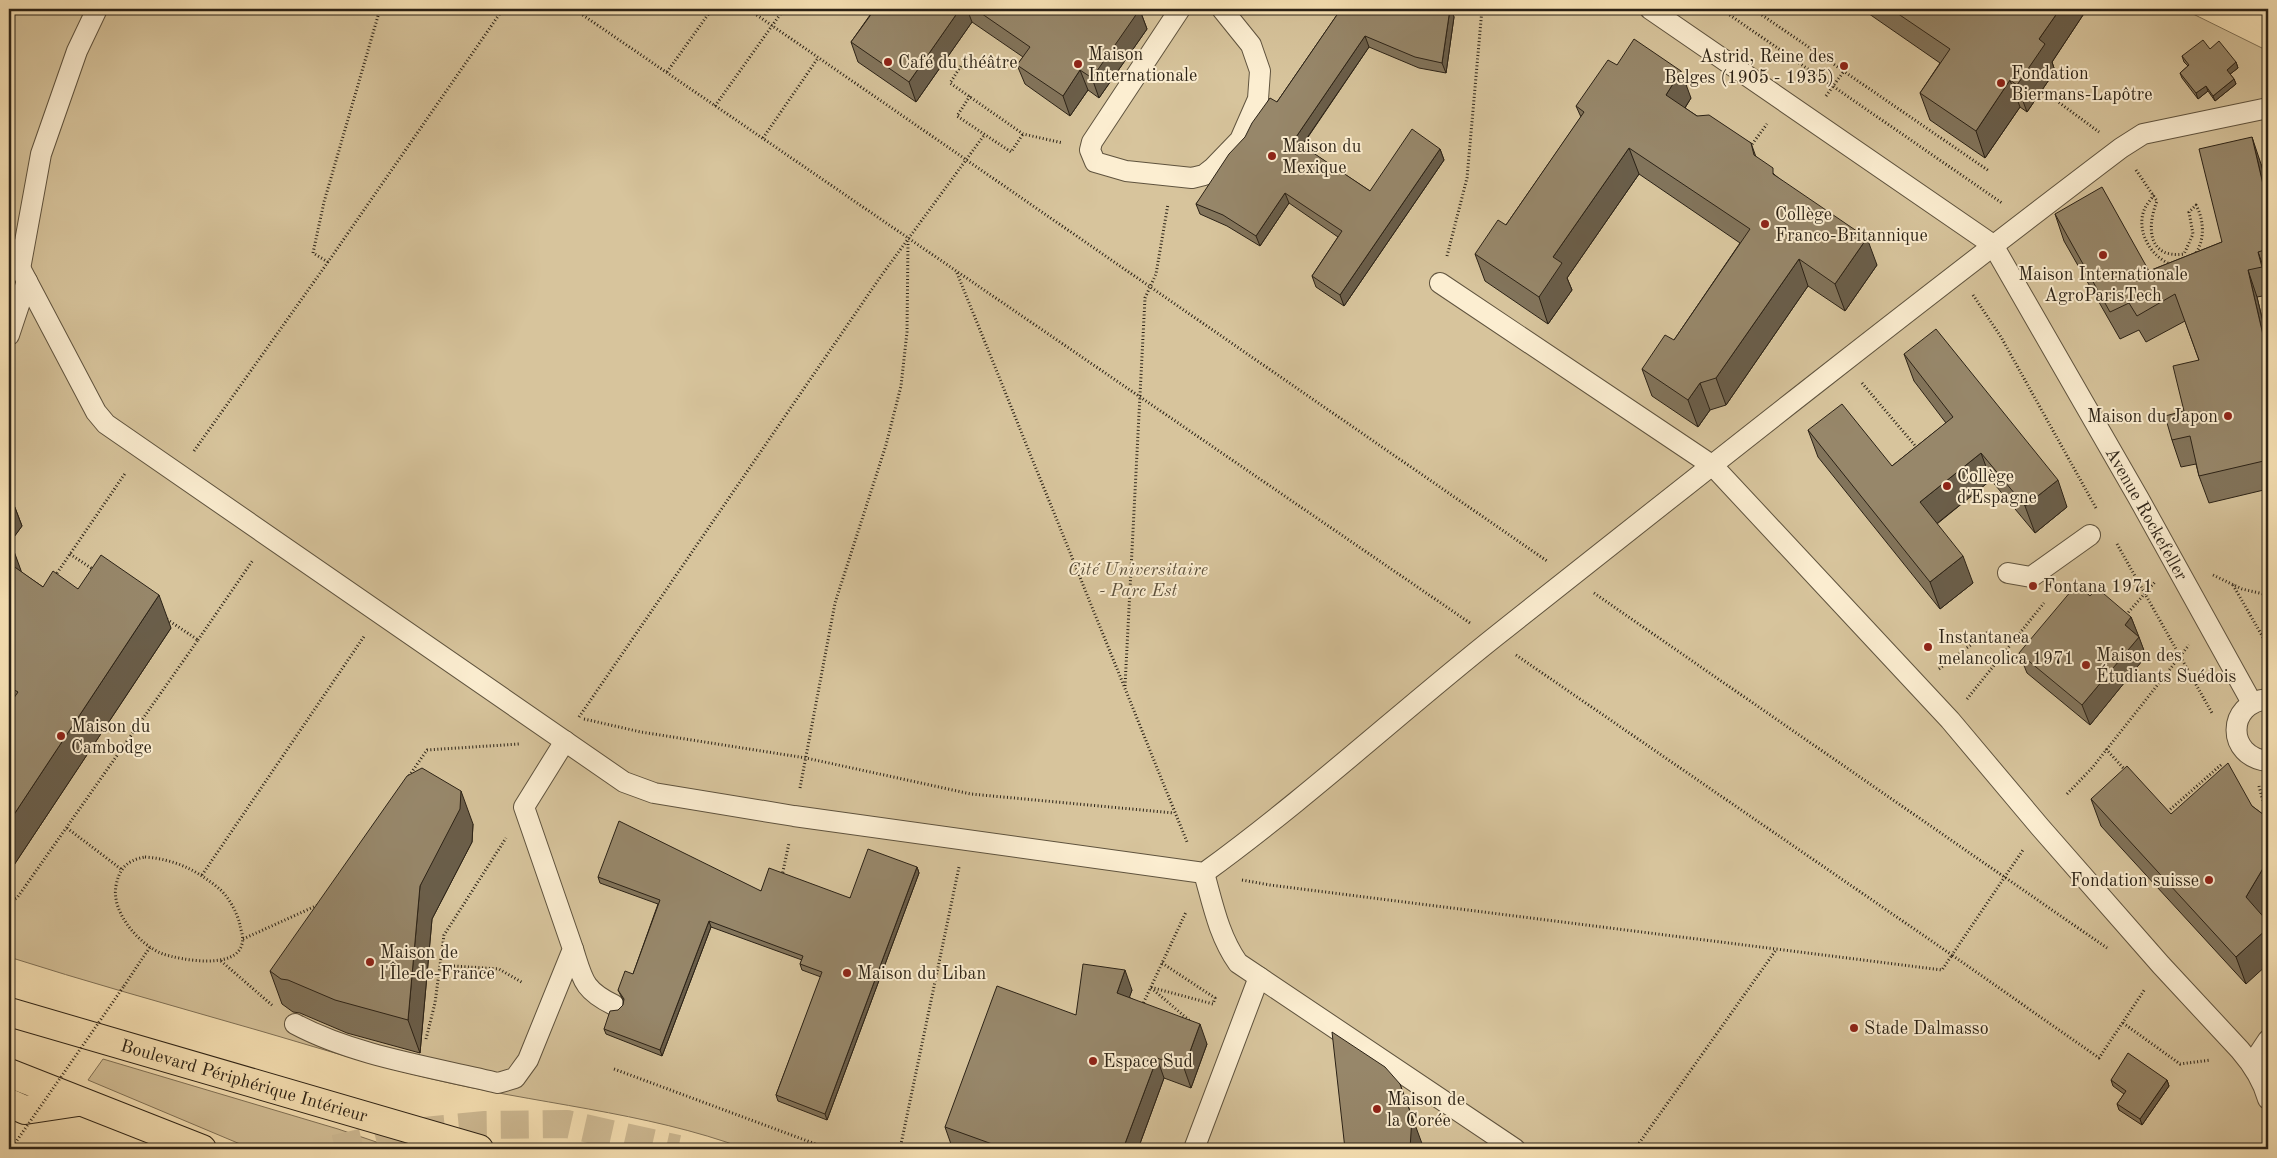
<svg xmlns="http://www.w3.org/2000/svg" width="2277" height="1158" viewBox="0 0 2277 1158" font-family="'Old Standard TT',serif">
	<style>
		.green { fill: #d7c49c; stroke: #817359 }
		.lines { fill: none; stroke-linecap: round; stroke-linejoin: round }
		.motorway-tunnel { stroke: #d1be98; stroke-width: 28; stroke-dasharray: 28 14; stroke-linecap: butt }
		.service-casing { stroke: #5f533e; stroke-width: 22 }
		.trunk-casing { stroke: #2b2216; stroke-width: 30 }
		.path { stroke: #2b2216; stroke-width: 3; stroke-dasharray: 1 2.5; stroke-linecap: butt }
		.service { stroke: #fceed1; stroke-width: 20 }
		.trunk { stroke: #fae5b8; stroke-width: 28 }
		.path-bridge { stroke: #2b2216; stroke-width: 3; stroke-dasharray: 1 2.5; stroke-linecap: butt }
		.wall { fill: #82745b; stroke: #2b2216 }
		.shaded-wall { fill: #6a5e4a; stroke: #2b2216 }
		.building { fill: #97876a; stroke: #2b2216 }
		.poi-dot { fill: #8f2418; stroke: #fceed1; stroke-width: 2 }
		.labels { text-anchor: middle; stroke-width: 4; stroke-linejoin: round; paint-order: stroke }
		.poi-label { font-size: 18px; fill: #2b2216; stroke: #fceed1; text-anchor: start }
		.street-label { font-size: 18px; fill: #2b2216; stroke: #fceed1 }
		.park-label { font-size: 18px; font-style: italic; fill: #5f533e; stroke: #fceed1 }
	</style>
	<rect width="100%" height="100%" fill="#fae5b8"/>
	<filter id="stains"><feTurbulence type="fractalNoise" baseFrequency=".004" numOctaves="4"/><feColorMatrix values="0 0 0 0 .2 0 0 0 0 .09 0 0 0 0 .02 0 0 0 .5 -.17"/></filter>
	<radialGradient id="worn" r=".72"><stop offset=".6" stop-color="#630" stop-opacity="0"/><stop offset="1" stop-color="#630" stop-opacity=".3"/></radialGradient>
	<!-- green -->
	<g class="green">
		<path d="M9,9H2183L2268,51V1149H746C644,1111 534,1104 428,1078C364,1063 300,1042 236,1024C160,1002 84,981 9,957Z"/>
		<polygon points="103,1059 338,1129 397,1149 252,1149 88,1080"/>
	</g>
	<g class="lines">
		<!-- motorway-tunnel -->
		<polyline class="motorway-tunnel" points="335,1149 403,1133 485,1125 567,1124 678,1149"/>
		<!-- service casing -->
		<g class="service-casing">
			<g id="service">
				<polyline points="1180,9 1092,142 1090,150 1095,162 1126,171 1192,178 1204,175 1213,168 1240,140 1258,99 1260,71 1251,45 1222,9"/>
				<path id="s1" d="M1650,9L1993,245L2139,499L2252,703"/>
				<path d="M9,247L96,412L106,424L624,782L654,793L794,816L1204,873C1306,799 1398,714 1496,636C1703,472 1910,308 2121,148L2143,134L2268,108"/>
				<polyline points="20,269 41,154 77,51 97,9"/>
				<path d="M1440,283L1713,466L1950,720L2040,827L2161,965L2240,1050C2253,1065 2263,1081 2268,1099"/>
				<polyline points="9,335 27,281"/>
				<polyline points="2008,573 2031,577 2090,535"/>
				<path d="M2268,699C2226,703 2226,757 2268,761"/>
				<path d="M1204,873C1213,905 1219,936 1238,963L1515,1149"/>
				<path d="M573,949C583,980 583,990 614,1005"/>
				<path d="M295,1024C355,1056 432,1067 498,1083L515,1078L528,1060L573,949L524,807L565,741"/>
				<polyline points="2252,1064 2268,1040"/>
				<polyline points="1194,1149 1259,977"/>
			</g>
		</g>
		<!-- trunk casing -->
		<g class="trunk-casing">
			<g id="trunk">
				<path id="s2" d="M9,1012L479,1149"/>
				<polyline points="9,1073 202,1149"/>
				<polyline points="9,1103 25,1110 78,1102"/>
			</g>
		</g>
		<!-- path -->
		<g class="path">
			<polyline points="574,9 1470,623"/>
			<polyline points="748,9 1547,561"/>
			<polyline points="1721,9 2002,203"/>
			<polyline points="1759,13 1989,171"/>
			<polyline points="961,66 950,83 1023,134 1063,143"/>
			<polyline points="667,72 712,9"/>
			<polyline points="2042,90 2099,132"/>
			<polyline points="970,96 957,116 1011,152 1023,134"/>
			<polyline points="1826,96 1844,71"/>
			<polyline points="715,106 784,9"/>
			<polyline points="763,138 818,58"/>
			<polyline points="1750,147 1767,124"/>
			<path d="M2136,170L2157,201C2147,226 2147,259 2184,254L2193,234L2189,212L2196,205C2204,220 2205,239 2196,253"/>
			<path d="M2154,195C2151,199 2147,204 2145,208C2135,229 2150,256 2170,264"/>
			<polyline points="1447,256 1467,178 1482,9"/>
			<polyline points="328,262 313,253 324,202 380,9"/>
			<polyline points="957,273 1187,842"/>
			<polyline points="1973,295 2001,337 2096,508"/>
			<polyline points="1862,383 1918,449"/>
			<polyline points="194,451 328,262 503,9"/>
			<polyline points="2117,544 2212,713"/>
			<polyline points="70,554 94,570"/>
			<polyline points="2213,575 2242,589 2268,595"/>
			<polyline points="55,576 126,472"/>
			<polyline points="2233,585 2268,646"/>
			<polyline points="1594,593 2107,948"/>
			<polyline points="2126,615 2155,582"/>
			<polyline points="198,640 253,560"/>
			<polyline points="1516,655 1952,955 2023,850"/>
			<polyline points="1939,669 1988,632"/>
			<polyline points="1125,686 1145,298 1156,274 1168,204"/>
			<polyline points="1967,699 2044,603"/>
			<polyline points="579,717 881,276 985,134"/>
			<polyline points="584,719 641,732 806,758 971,794 1174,813"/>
			<polyline points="2106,749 2126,771"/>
			<polyline points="409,776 427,750 519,744"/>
			<polyline points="2259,786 2262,798 2268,810"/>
			<polyline points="800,788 835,603 886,445 901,386 907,332 908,241"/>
			<polyline points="2067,794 2092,768 2189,645"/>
			<polyline points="2165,814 2222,764"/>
			<polyline points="67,828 121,869"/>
			<path d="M145,857C173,859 195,869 217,887C228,895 237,912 240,925C241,931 244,938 242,944C236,970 181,960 163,954C139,945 111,912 116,886C119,869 127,860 145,857Z"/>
			<polyline points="202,875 365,635"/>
			<polyline points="782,876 789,843"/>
			<polyline points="1242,880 1270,885 1942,970 1952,955 2099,1058 2145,989"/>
			<polyline points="9,902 17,898 198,640 165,618"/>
			<polyline points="243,939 318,905"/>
			<polyline points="221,961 273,1006"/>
			<polyline points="1162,963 1215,998 1213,1004 1150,987 1190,1021"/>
			<polyline points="440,965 499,969 523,983"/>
			<polyline points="124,986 150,947"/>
			<polyline points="1142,1006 1186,912"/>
			<polyline points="2123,1023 2180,1064 2211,1060"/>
			<polyline points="426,1039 435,1003 444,935 506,838"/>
			<polyline points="614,1069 829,1149"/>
			<polyline points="900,1149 959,867"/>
			<polyline points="1635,1149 1776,950"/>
		</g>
		<!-- service -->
		<use href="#service" class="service"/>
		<!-- trunk -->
		<use href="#trunk" class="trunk"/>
		<!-- path-bridge -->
		<polyline class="path-bridge" points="11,1149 124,986"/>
	</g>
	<!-- wall -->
	<g class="wall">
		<polygon points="860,9 1144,9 1141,13 1147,29 1099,98 1088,90 1070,116 1025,84 1017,65 1023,57 972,22 916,102 858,62 851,42 870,15"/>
		<polygon points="1341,9 1451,9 1454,17 1446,73 1419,68 1369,47 1302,146 1370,191 1440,149 1444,160 1344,306 1316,287 1312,276 1338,237 1289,203 1260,246 1227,226 1200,214 1196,204 1277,102"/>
		<polygon points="1862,9 2081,9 2083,15 2052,62 2055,71 2027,112 2020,107 1985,158 1930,120 1920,93 1940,63"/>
		<polygon points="2210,49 2236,62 2238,68 2230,74 2234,79 2236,84 2215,101 2208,91 2198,99 2182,78 2180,73 2188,66 2184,62 2182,56"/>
		<polygon points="1617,65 1691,98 1685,108 1697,116 1751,143 1756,157 1775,175 1877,265 1845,311 1808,286 1726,405 1710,410 1698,427 1652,396 1642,369 1674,340 1740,243 1639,174 1567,278 1572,290 1548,324 1485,281 1475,254 1506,225 1581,117 1576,106"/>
		<polygon points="2261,164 2268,192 2268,295 2257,297 2266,334 2268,333 2268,489 2209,503 2199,476 2196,464 2181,467 2172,440 2184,411 2199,360 2185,321 2146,342 2139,330 2120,339 2064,241 2055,214 2149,271 2222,242"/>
		<polygon points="1904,354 2067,507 2035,533 1991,480 1937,524 1973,583 1940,609 1818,457 1808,430 1892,466 1946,423 1914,381"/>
		<polygon points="9,492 22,526 10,542 21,572 43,587 78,589 171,628 14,865 9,862"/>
		<polygon points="2090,596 2131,617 2146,656 2090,725 2027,673 2019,653"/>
		<polygon points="2091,799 2171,814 2252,806 2268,818 2268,904 2262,915 2246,984 2101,826"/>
		<polygon points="473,824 472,842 432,919 420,1053 347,1033 300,1013 293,1012 282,1004 270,971"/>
		<polygon points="917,867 919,873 827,1120 778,1101 776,1095 821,977 802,970 800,964 802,960 711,927 662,1056 606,1034 604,1029 618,1010 623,1005 623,1000 618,990 633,974 658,904 600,883 598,877 850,898"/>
		<polygon points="1132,990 1129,997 1207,1044 1191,1088 1164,1078 1138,1149 959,1149 952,1147 945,1127 1076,1015"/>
		<polygon points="2111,1080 2167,1080 2169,1086 2142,1125 2119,1110 2117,1104 2124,1094 2113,1086"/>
	</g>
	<!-- shaded-wall -->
	<g class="shaded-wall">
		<polygon points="960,9 967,9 972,22 916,102 909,82"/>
		<polygon points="1131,9 1144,9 1141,13 1147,29 1099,98 1092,78"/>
		<polygon points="1450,9 1451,9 1454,17 1446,73 1442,63"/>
		<polygon points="2060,9 2081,9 2083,15 2052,62 2055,71 2027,112 2017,85 2039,39"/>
		<polygon points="1365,36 1369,47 1298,151 1294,140"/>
		<polygon points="2236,62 2238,68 2229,75 2227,70"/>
		<polygon points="1080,70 1088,90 1070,116 1063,96"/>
		<polygon points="1681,71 1691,98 1676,122 1666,95"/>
		<polygon points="2234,79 2236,84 2215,101 2213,96"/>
		<polygon points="2010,80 2020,107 1985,158 1976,131"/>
		<polygon points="2206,86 2208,91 2198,99 2196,93"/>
		<polygon points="2252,137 2261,164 2268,192 2268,206"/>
		<polygon points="1629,148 1639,174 1567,278 1572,290 1548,324 1539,297 1553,257"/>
		<polygon points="1440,149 1444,160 1344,306 1340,295"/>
		<polygon points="1285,193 1289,203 1260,246 1256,236"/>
		<polygon points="1867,238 1877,265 1845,311 1835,284"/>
		<polygon points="2258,252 2268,279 2268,285 2262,267"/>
		<polygon points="1799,259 1808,286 1726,405 1716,378"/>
		<polygon points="2248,270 2257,297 2268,344 2263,335"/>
		<polygon points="1700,383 1710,410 1698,427 1688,400"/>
		<polygon points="1981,453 1991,480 1930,529 1920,502"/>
		<polygon points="2058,480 2067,507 2035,533 2025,506"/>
		<polygon points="9,492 22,526 9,544"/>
		<polygon points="11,543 23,576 9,579 9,546"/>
		<polygon points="1963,556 1973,583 1940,609 1930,582"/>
		<polygon points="159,595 171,628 14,865 9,850 9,822"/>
		<polygon points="2131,617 2139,637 2125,625"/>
		<polygon points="2139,637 2146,656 2090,725 2082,705"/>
		<polygon points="461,791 473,824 472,842 432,919 420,1053 408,1020 420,886"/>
		<polygon points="2268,860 2268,904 2256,924 2246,897"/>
		<polygon points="917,867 919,873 827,1120 825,1114"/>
		<polygon points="709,921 711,927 662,1056 660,1050"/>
		<polygon points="2268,928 2268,964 2246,984 2236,957"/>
		<polygon points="1125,970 1132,990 1124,1013 1117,993"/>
		<polygon points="1200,1024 1207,1044 1191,1088 1184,1068"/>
		<polygon points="1157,1058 1164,1078 1138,1149 1123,1149"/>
		<polygon points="2167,1080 2169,1086 2142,1125 2140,1119"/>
		<polygon points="1400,1084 1424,1149 1410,1149"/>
	</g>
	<!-- building -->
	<g class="building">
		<polygon points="875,9 960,9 909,82 851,42"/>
		<polygon points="975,9 1140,9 1092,78 1080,70 1063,96 1017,65 1030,47"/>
		<polygon points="1341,9 1450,9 1442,63 1415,57 1365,36 1294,140 1370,191 1412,129 1440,149 1340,295 1312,276 1342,231 1285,193 1256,236 1223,215 1196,204 1229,154 1245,137 1252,123 1270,98 1277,102"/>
		<polygon points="1891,9 2060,9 2039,39 2045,44 2017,85 2010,80 1976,131 1920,93 1950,49"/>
		<polygon points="1634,39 1681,71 1666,95 1697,116 1709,115 1751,143 1754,155 1773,168 1773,174 1867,238 1835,284 1799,259 1716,378 1700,383 1688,400 1642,369 1665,335 1674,340 1750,229 1629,148 1553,257 1562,263 1539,297 1475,254 1498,220 1506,225 1584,112 1576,106 1608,60 1617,65"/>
		<polygon points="2203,40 2210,49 2219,41 2236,62 2227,70 2234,79 2213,96 2206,86 2196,93 2180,73 2189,65 2182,56"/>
		<polygon points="2252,137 2268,206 2268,249 2258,252 2262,267 2248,270 2263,335 2268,333 2268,460 2199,476 2190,436 2172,440 2165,416 2184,411 2173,366 2199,360 2175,294 2137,316 2129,303 2110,312 2055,214 2102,187 2149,271 2222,242 2199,149"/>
		<polygon points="1936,329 2058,480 2025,506 1981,453 1920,502 1963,556 1930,582 1808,430 1842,404 1892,466 1953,417 1904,354"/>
		<polygon points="101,555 159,595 9,822 9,705 18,692 9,687 9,563 43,587 53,571 78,589"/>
		<polygon points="2077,584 2090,596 2097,588 2131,617 2125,625 2139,637 2082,705 2019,653"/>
		<polygon points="2228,763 2252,806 2268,818 2268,860 2246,897 2268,922 2268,928 2236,957 2091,799 2127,766 2171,814"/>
		<polygon points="422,768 461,791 460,809 420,886 408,1020 335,1000 288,980 281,979 270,971 407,776"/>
		<polygon points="619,821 761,891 769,868 850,898 868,849 917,867 825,1114 776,1095 822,972 800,964 803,956 709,921 660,1050 604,1029 610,1011 618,1010 623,1005 624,999 618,990 625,971 633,974 660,900 598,877"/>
		<polygon points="1083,964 1125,970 1117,993 1200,1024 1184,1068 1157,1058 1123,1149 1006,1149 945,1127 997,986 1076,1015"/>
		<polygon points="1332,1032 1385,1067 1400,1084 1412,1117 1410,1149 1345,1149"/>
		<polygon points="2128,1053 2167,1080 2140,1119 2117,1104 2126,1091 2111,1080"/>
	</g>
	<!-- markers -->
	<g class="poi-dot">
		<circle cx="888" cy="62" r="5"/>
		<circle cx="1078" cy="64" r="5"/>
		<circle cx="1844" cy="66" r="5"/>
		<circle cx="2001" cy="83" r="5"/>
		<circle cx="1272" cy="156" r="5"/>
		<circle cx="1765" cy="224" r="5"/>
		<circle cx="2103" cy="255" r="5"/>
		<circle cx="2228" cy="416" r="5"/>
		<circle cx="1947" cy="486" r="5"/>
		<circle cx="2033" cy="586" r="5"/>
		<circle cx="1928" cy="647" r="5"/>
		<circle cx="2086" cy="665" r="5"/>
		<circle cx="61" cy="736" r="5"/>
		<circle cx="2209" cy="880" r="5"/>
		<circle cx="370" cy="962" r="5"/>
		<circle cx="847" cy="973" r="5"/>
		<circle cx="1854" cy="1028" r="5"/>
		<circle cx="1093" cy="1061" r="5"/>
		<circle cx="1377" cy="1109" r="5"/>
	</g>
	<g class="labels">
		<!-- poi labels -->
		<g class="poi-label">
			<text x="1088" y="60">Maison<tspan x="1088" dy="21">Internationale</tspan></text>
			<text x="1834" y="62" text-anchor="end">Astrid, Reine des<tspan x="1834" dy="21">Belges (1905 - 1935)</tspan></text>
			<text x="898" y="68">Café du théâtre</text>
			<text x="2011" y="79">Fondation<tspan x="2011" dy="21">Biermans-Lapôtre</tspan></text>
			<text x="1282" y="152">Maison du<tspan x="1282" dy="21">Mexique</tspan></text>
			<text x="1775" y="220">Collège<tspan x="1775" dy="21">Franco-Britannique</tspan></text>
			<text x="2103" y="280" text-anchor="middle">Maison Internationale<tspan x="2103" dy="21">AgroParisTech</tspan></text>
			<text x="2218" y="422" text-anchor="end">Maison du Japon</text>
			<text x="1957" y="482">Collège<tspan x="1957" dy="21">d'Espagne</tspan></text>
			<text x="2043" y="592">Fontana 1971</text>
			<text x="1938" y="643">Instantanea<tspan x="1938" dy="21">melancolica 1971</tspan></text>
			<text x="2096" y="661">Maison des<tspan x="2096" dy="21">Étudiants Suédois</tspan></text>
			<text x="71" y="732">Maison du<tspan x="71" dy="21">Cambodge</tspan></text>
			<text x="2199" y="886" text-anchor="end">Fondation suisse</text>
			<text x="380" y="958">Maison de<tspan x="380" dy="21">l'Île-de-France</tspan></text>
			<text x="857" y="979">Maison du Liban</text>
			<text x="1864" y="1034">Stade Dalmasso</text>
			<text x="1103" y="1067">Espace Sud</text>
			<text x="1387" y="1105">Maison de<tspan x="1387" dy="21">la Corée</tspan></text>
		</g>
		<!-- street labels -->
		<g class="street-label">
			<text dy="6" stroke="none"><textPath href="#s1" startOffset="726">Avenue Rockefeller</textPath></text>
			<text dy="6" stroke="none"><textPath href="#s2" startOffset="245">Boulevard Périphérique Intérieur</textPath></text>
		</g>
		<!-- park labels -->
		<g class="park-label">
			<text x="1138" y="575">Cité Universitaire<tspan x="1138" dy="21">- Parc Est</tspan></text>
		</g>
	</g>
	<!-- margin -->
	<rect width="2277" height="1158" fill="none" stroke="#fae5b8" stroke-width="30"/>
	<rect x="10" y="10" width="2257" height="1138" fill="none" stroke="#2b2216" stroke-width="2.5"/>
	<rect x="15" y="15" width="2247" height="1128" fill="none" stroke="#2b2216"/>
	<rect width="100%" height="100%" filter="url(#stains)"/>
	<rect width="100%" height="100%" fill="url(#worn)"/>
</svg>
